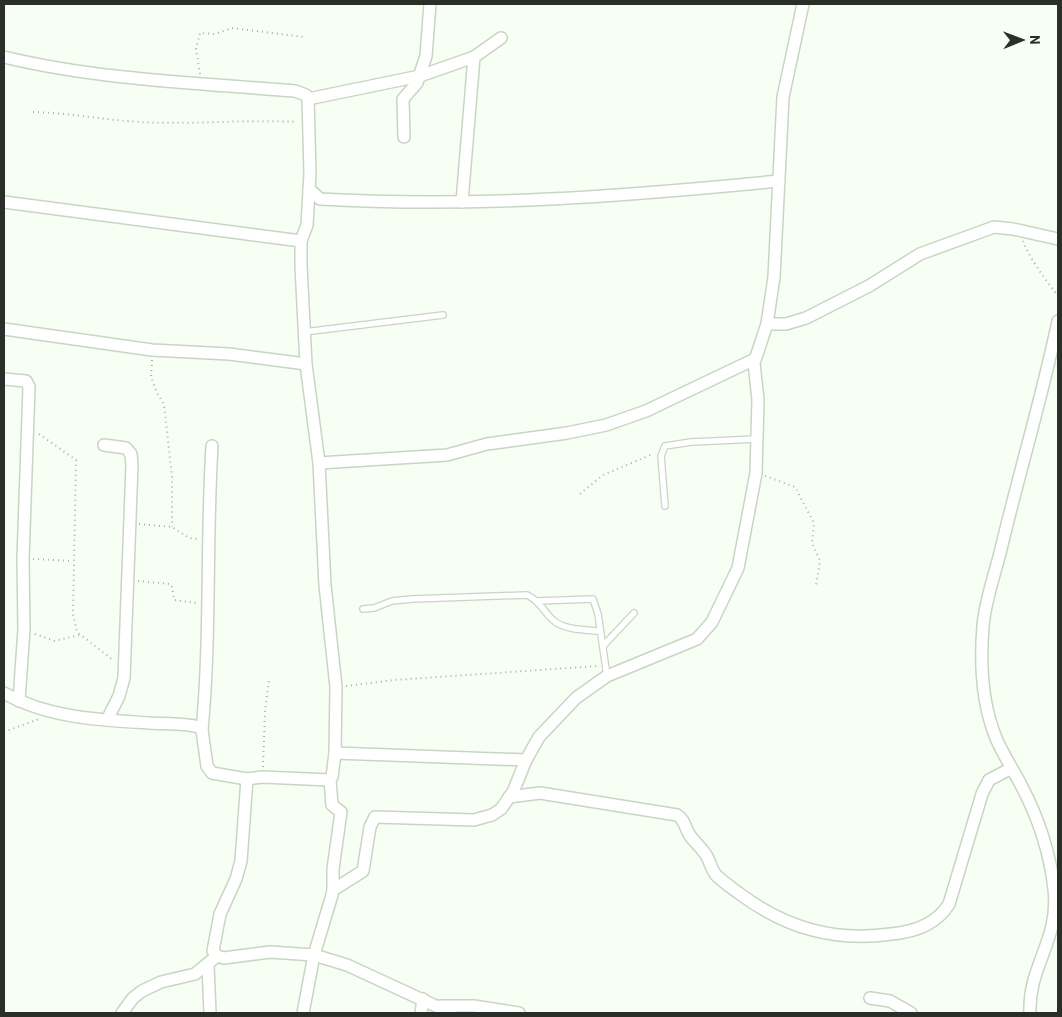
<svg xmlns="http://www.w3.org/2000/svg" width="1062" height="1017" viewBox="0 0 1062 1017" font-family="Barlow,sans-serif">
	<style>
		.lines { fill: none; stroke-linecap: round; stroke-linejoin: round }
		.lane-casing { stroke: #c9d5c4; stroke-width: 8 }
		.street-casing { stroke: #c9d5c4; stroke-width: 14 }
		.path { stroke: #a9afa6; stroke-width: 2; stroke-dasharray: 1 4; stroke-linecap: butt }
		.lane { stroke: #fff; stroke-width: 5.5 }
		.street { stroke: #fff; stroke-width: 11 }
	</style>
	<rect width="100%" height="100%" fill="#f7fef4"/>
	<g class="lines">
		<!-- lane casing -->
		<g class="lane-casing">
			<g id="lane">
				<polyline points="304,332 443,315"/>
				<polyline points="665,506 661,456 665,446 691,442 757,439"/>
				<polyline points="537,601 593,599 598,614 607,676"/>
				<path d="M363,609L374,608L392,601L412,599L527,595C539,600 544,612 553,620C563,630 586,630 599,631"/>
				<polyline points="603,646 634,613"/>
			</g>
		</g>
		<!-- street casing -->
		<g class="street-casing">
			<g id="street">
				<path d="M4,57C99,80 198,83 295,91L306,95L308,99L310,173L307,225L301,241V266L306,364L319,463L325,585L336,687L335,753L332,777L330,780L262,777L247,779L212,773L207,766L202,730L199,727C184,723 165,724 149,723C99,720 48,718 4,693"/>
				<polyline points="308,99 420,76 474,57"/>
				<polyline points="404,137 403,99 417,83 426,56 430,4"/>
				<path d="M309,189L320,199C474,208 626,196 779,181"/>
				<polyline points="4,202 301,241"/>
				<polyline points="462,202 474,57 501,38"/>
				<polyline points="767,324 786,324 806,318 869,286 920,254 994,227 1013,229 1058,239"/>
				<polyline points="4,329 152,350 229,354 306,364"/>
				<polyline points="4,379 26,381 29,387 23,559 24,629 19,701"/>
				<polyline points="104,445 126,448 131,454 132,465 124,678 119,696 107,720"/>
				<polyline points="319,463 447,455 487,444 567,433 606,425 646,411 755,359"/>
				<path d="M202,730C211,636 206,541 212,446"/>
				<polyline points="335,753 526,760"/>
				<polyline points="247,779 241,861 236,879 220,914 213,951 217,956 224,958 270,952 314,955 347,965 451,1013"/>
				<polyline points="330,780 332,805 341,812 333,869 333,890"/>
				<path d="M509,797L540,793L677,815C684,819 685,827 689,834C694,842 701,847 706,855C710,861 711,869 716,875C723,882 732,888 740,894C786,928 834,942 891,934C914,932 936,925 949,904L982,794L989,780L1010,769"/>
				<polyline points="208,965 210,1013"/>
				<polyline points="870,998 890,1001 911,1013"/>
				<polyline points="440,1006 474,1006 519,1013"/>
				<polyline points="122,1013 133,998 142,991 161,982 195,974 217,956"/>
				<polyline points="303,1013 314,955 332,895 333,890 363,871 370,827 375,817 474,820 492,815 501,809 513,792 526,760 539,737 576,698 607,676 697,639 712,622 738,568 756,473 758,400 754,363 767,324 774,277 783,97 803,4"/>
				<polyline points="421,1013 423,999"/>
				<path d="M1030,1013C1028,966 1060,940 1054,889C1050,853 1038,817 1021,785C1013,769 1003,755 996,738C982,704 980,663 983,626C985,601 995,574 1001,549C1019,473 1042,398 1058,321"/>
			</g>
		</g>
		<!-- path -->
		<g class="path">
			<polyline points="200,74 196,49 200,33 215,34 232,28 304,37"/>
			<path d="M33,112C69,113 104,120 140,122C192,125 245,119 297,122"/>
			<path d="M1023,241C1026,252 1050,288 1058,295"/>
			<polyline points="152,360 151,377 157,393 164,404 172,477 172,527"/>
			<polyline points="39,434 76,460 73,614 77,632 114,661"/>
			<polyline points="765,476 795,487 814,523 812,543 820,561 816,586"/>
			<polyline points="580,494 603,475 653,454"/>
			<polyline points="139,524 172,527 189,538 198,539"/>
			<polyline points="33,559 73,561"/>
			<polyline points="138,581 170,584 172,586 174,600 197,603"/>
			<polyline points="35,634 55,641 79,635"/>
			<polyline points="346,686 394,680 598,666"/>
			<polyline points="4,732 39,719"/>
			<polyline points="263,767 265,712 269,680"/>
		</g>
		<!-- lane -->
		<use href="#lane" class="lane"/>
		<!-- street -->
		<use href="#street" class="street"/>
	</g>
	<!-- border -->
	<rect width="1062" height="1017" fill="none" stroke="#2a2f28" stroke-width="10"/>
	<!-- north arrow -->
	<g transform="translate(1022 40) rotate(89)" stroke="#f7fef4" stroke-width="4" paint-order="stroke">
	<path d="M0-4L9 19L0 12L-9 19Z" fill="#2a2f28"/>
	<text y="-8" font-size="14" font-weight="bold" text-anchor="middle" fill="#2a2f28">N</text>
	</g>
</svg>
